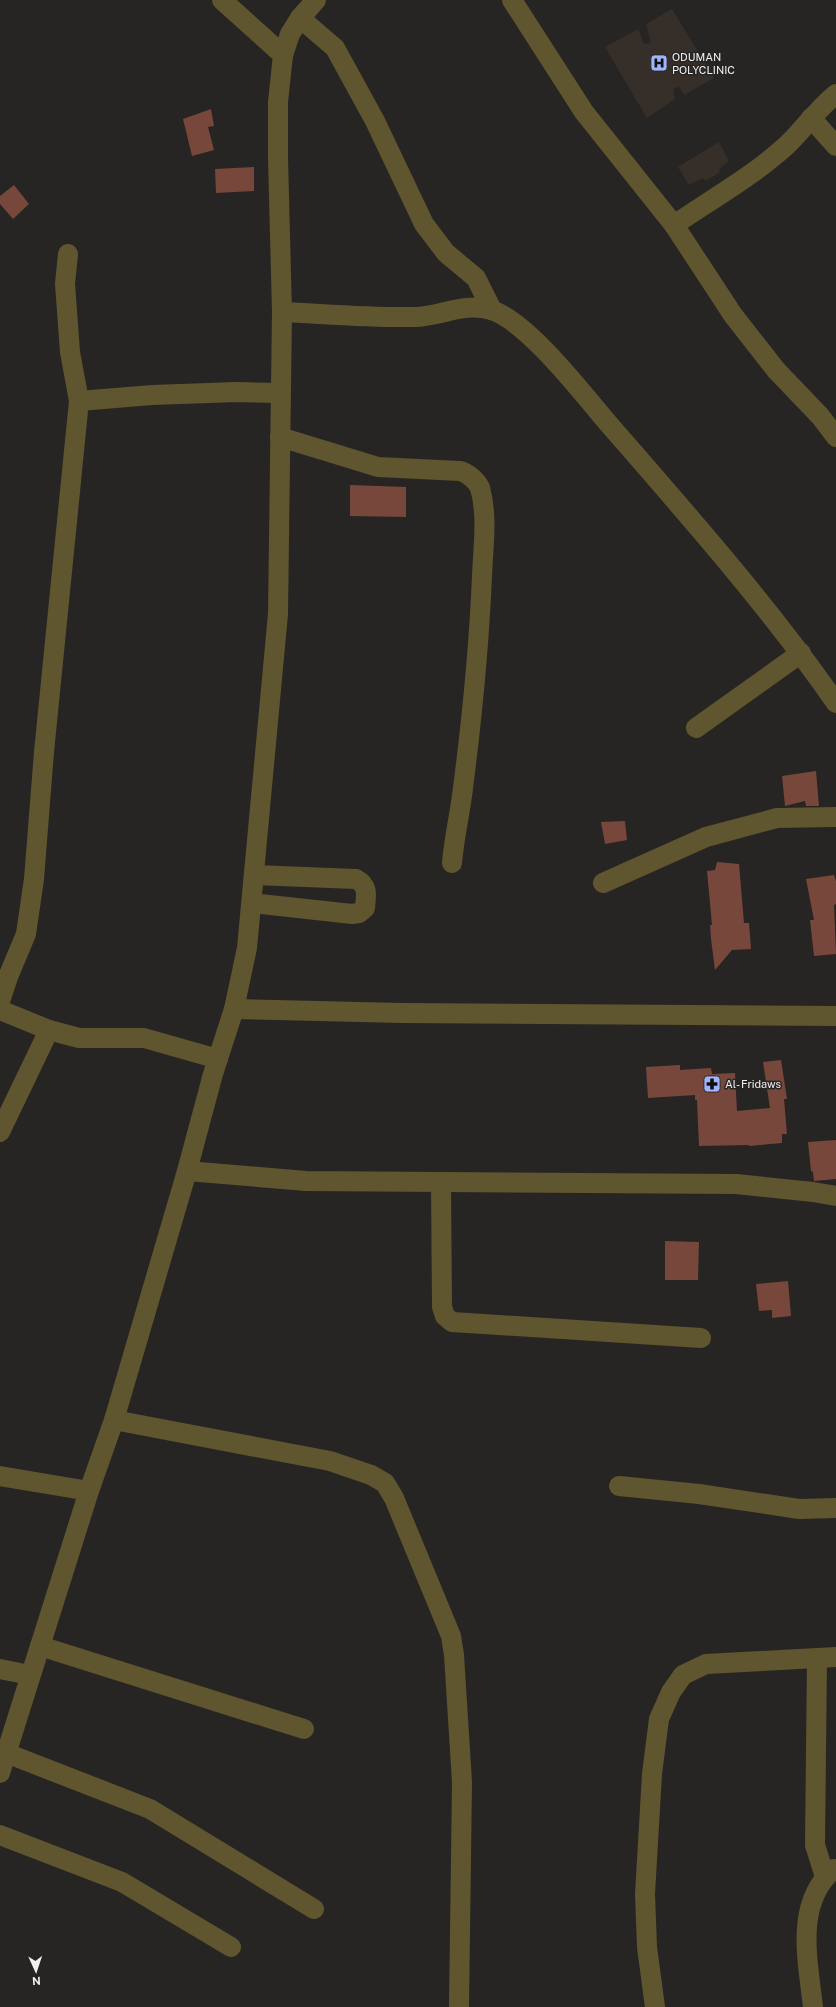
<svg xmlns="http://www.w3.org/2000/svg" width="836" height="2007" viewBox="0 0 836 2007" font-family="'Public Sans',sans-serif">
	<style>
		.built { fill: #362f29 }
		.building { fill: #76473a }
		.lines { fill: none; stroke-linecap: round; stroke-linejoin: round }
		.minor { stroke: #5f552e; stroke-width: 20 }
		.labels { text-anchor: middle; stroke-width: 3; stroke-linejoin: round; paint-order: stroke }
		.poi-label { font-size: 11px; fill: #f2f0ef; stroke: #272523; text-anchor: start }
	</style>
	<rect width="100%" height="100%" fill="#272523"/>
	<!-- built -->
	<g class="built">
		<polygon points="672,9 714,78 684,95 679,86 673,89 675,99 647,118 605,47 638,29 644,44 651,43 646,24"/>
		<polygon points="719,142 729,161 719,169 720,172 706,181 703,178 689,185 678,167"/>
	</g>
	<!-- building -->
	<g class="building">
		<polygon points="211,109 214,126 208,127 214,150 192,156 183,119"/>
		<polygon points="254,167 254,191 216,193 215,169"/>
		<polygon points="14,185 29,204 13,219 0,204 0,196"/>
		<polygon points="350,485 406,487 406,517 350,516"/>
		<polygon points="816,771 819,806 806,806 805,801 785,806 782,776"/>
		<polygon points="625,821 627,840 605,844 601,822"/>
		<polygon points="717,862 739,864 744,923 749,923 751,949 732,950 715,970 711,939 710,925 712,925 707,871 715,870"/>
		<polygon points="834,875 836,881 836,904 834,905 836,954 814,956 810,920 814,920 806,879"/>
		<polygon points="781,1060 787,1099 784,1099 787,1134 782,1134 782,1143 749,1146 749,1145 699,1146 697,1100 695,1100 695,1095 648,1098 646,1067 680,1065 680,1070 711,1068 712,1074 735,1073 737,1111 770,1108 763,1062"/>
		<polygon points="836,1140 836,1179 814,1181 813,1172 811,1171 808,1142"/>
		<polygon points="665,1241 699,1242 698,1280 665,1280"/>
		<polygon points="788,1281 791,1316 772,1318 772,1310 759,1311 756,1284"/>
	</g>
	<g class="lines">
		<!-- minor -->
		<g class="minor">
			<polyline points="222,0 283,55"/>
			<polyline points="512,0 584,112 674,225 733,315 776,370 820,416 836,437"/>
			<polyline points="300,18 335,48 375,121 424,224 446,253 476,278 492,310"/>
			<polyline points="811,118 836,146"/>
			<path d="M674,225C712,199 753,176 787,145C804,129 817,109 836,94"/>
			<polyline points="68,254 65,284 70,352 79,401"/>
			<path d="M282,312C326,314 371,318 415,317C442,316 464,302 491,310C527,321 582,393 607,422C686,513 767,604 836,703"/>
			<path d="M280,437L378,467L460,471C468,473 477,481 480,488C488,516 483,548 482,576C479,647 472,718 463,788C460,814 454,838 452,863"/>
			<polyline points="696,728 801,653"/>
			<polyline points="603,883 706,837 777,818 836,817"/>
			<path d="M252,903L352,914L359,913L365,908C366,895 369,886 356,879L254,875"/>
			<polyline points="0,1001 8,977 26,934 34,879 44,752 79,401 152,395 237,392 281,393"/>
			<polyline points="234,1009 402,1013 836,1016"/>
			<polyline points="0,1010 49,1030 79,1038 144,1038 218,1059"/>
			<polyline points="0,1132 49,1030"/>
			<polyline points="187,1171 306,1181 736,1184 813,1192 836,1196"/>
			<polyline points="441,1183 442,1307 445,1316 452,1322 701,1338"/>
			<polyline points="114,1420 330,1461 371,1475 385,1483 394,1498 451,1636 454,1655 462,1782 459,2007"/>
			<polyline points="0,1476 89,1491"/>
			<polyline points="619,1486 699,1494 799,1509 836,1508"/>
			<polyline points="40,1646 304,1729"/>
			<polyline points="817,1658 815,1845 825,1877"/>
			<polyline points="0,1669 30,1675"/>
			<polyline points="6,1753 150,1809 314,1909"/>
			<polyline points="0,1773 89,1491 114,1420 187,1171 213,1074 234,1009 247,948 278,614 282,312 278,158 278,102 283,55 290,34 300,18 316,0"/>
			<polyline points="0,1835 122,1882 231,1947"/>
			<polyline points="655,2007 647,1947 645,1894 652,1774 659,1719 671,1692 683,1675 706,1664 836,1657"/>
			<path d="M813,2007C808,1961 794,1903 834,1869"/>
		</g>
	</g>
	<!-- icons -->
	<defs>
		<g id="hospital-square" transform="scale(0.9)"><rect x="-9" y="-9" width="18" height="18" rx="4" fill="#a0b3fd" stroke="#272523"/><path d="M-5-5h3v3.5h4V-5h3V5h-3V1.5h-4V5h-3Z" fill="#111"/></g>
		<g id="pharmacy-square" transform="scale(0.9)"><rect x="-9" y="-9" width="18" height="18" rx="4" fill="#a0b3fd" stroke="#272523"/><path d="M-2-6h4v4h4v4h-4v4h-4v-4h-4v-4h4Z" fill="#111"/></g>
	</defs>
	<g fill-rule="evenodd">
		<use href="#hospital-square" x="659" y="63"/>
		<use href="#pharmacy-square" x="712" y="1084"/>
	</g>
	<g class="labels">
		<!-- poi labels -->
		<g class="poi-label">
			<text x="672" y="61">ODUMAN<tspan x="672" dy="13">POLYCLINIC</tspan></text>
			<text x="725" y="1088">Al- Fridaws</text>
		</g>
	</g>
	<!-- north arrow -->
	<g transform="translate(36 1971) rotate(177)" stroke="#272523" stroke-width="3" paint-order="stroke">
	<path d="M0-3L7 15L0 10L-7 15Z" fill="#f2f0ef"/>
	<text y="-6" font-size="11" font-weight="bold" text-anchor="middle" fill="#f2f0ef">N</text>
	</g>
</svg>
